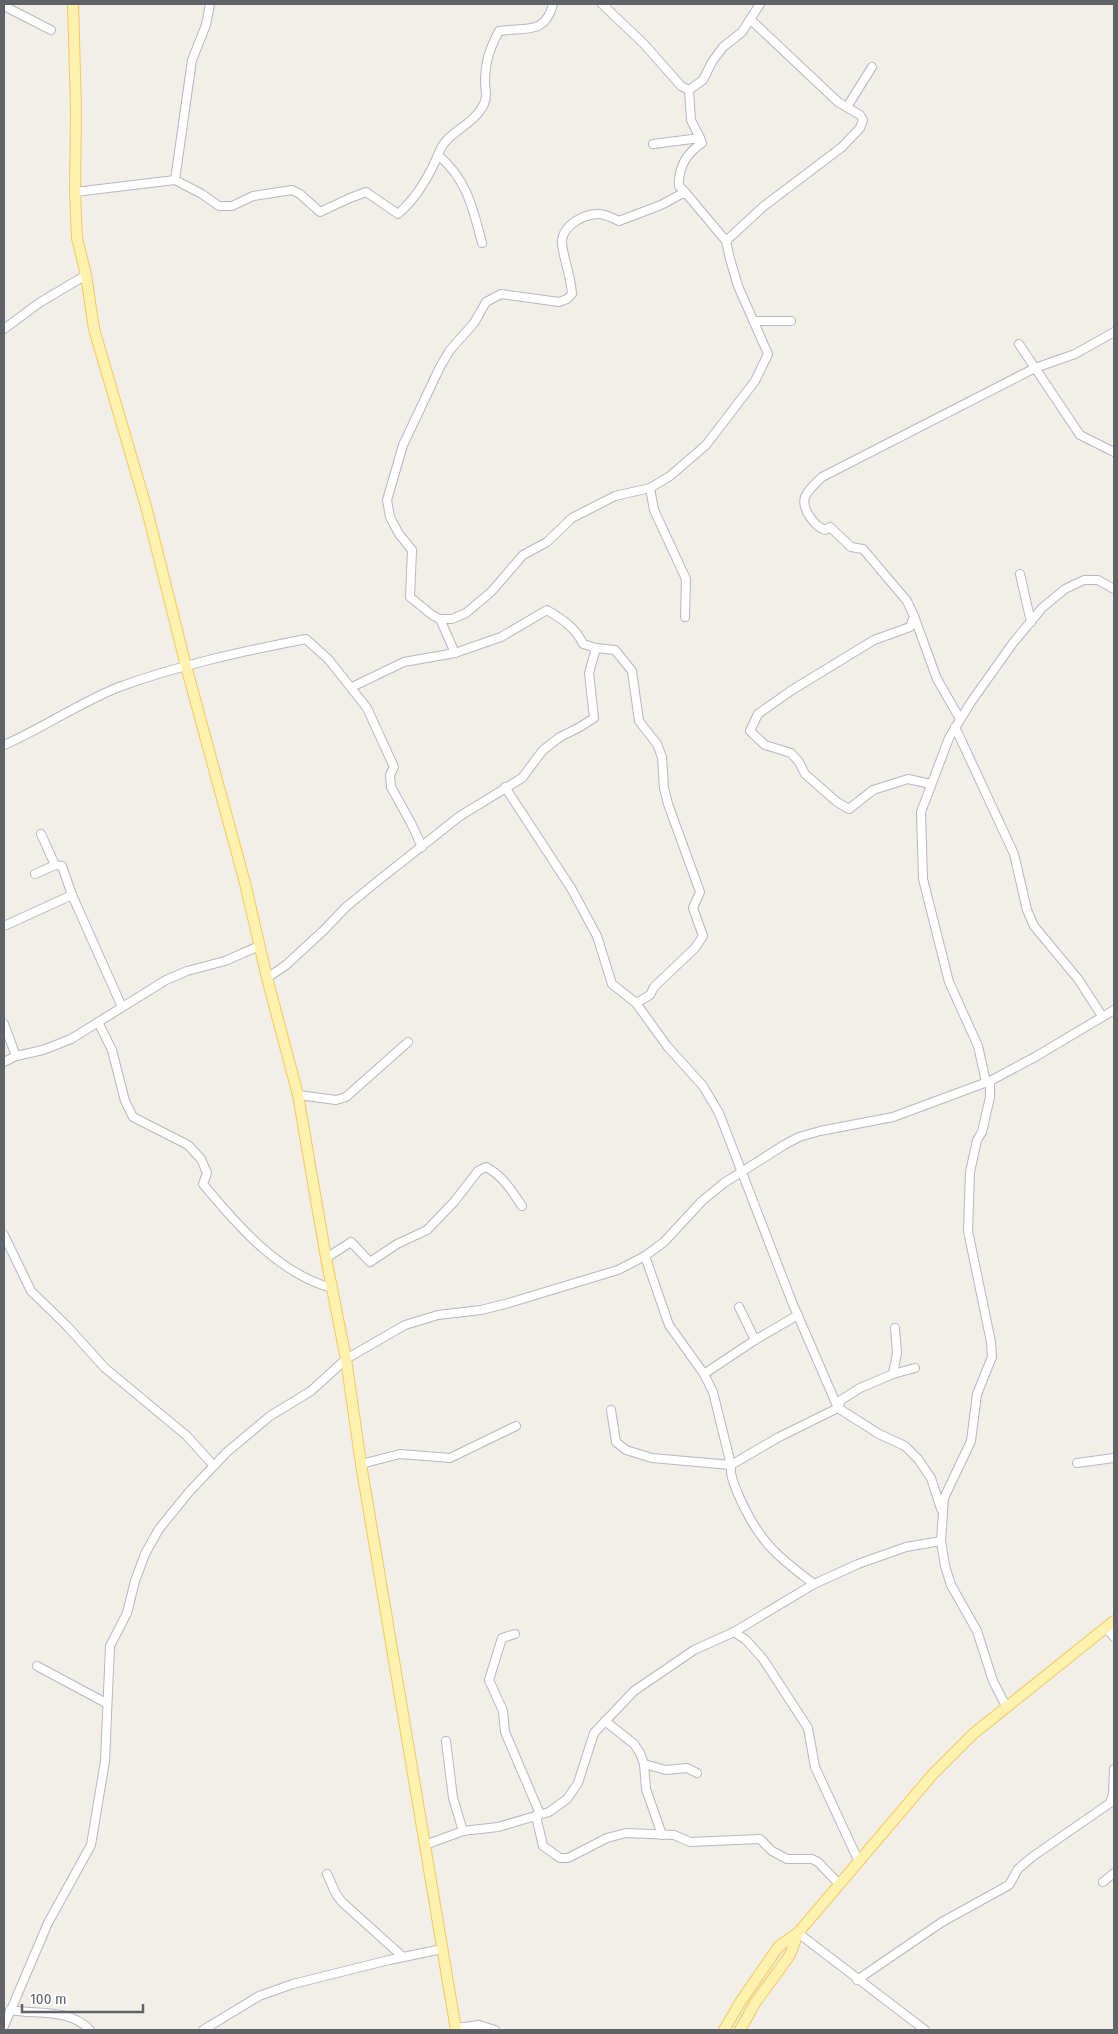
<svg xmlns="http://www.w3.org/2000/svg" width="1118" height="2034" viewBox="0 0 1118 2034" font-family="'Fira Sans Condensed',sans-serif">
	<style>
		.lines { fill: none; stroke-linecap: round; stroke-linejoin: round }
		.minor-casing { stroke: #b5b8bc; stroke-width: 10 }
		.major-casing { stroke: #f2c960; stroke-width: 12 }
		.minor { stroke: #fff; stroke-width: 8 }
		.major { stroke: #fff2af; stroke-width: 10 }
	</style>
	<rect width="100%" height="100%" fill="#f1efe8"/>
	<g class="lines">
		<!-- minor casing -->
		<g class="minor-casing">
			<g id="minor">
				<polyline points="602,4 644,44 681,86 689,90 703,80 712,62 723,47 742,32 760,4"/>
				<polyline points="4,6 51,30"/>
				<polyline points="689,90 691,120 700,138"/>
				<polyline points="847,107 872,67"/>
				<path d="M653,144L700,138L702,143C687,153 678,167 679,186L685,192L726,241L730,259L738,286L768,354L755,381L706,445L670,476L650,488L615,496L572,518L547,542L523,555L491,592L466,613L452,619H440L432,615L410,597L412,550L399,534L390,517L387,500L403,445L440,367L450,350L474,323L486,302L501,294L559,302L567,299L572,294C571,276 564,261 562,244C560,225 589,210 604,215C610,216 614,219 619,221L661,205L685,192"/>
				<path d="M438,155C467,179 473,209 482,243"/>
				<polyline points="175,180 192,60 206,25 210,4"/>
				<path d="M75,192L175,180L202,194L219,206H232L253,196L292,190L300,194L320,212L350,198L366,192L398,214C414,200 425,183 434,164C438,156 440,147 446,141C458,128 476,121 484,104C488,96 485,90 485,82C485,62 490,48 499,31C527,27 545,35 553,4"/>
				<polyline points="726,241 764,206 842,147 860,128 863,120 860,115 838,102 750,19"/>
				<polyline points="754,321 791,321"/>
				<polyline points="4,329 39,303 86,275"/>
				<polyline points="1019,344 1080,435 1114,452"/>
				<polyline points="650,488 654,510 686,579 685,617"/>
				<polyline points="1020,574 1031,622"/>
				<polyline points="914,616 937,679 960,719"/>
				<polyline points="440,619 455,653"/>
				<path d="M352,687L404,662L455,653L501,637L547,610C562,619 576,628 583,644L596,648L615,650L632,671L639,721L657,744L662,757L664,788L668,804L700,892L693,908L703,936L695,948L654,987L650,995L636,1003"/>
				<polyline points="955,727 1014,854 1027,910 1034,926 1078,979 1102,1016"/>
				<path d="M4,745C43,728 79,703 119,687C179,665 244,651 306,639L329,660L367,708L394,767L390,775L391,787L411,823L422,847"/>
				<path d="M931,784L908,779L873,790L849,809L837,802L805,774L799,762L791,753L765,745L750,731L758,714L792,690L874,640L910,627L914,616L907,601L863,549L851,547L830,527L825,530C818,527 815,524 810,517C797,498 808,491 822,477L1035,368L1075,354L1114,332"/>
				<polyline points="505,787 571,888 597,936 612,984 636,1003 667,1046 703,1086 719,1113 792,1302 838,1408 841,1400 860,1388 893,1374 915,1368"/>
				<polyline points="41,834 55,865"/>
				<polyline points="35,874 55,865 62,866 72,895 122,1007"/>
				<polyline points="4,926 72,895"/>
				<polyline points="267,978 286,965 324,930 346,907 379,880 460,816 522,778 543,750 560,737 580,727 594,718 589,673 596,648"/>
				<path d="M98,1022L112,1050L125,1101L133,1117L188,1145L201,1159L207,1173L203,1184C237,1225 279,1274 332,1288"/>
				<polyline points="4,1024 16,1056"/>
				<polyline points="4,1062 16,1056 43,1050 71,1039 166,980 187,971 225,961 259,946"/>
				<polyline points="990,1081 990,1097 982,1132 977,1140 970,1172 968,1231 991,1342 992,1357 977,1394 971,1441 944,1498 941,1541 945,1566 951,1585 977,1631 993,1681 1006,1706"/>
				<polyline points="986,1082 978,1046 949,982 923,879 921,812 949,738 971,702 1013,643 1042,608 1065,589 1084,580 1098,580 1114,589"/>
				<polyline points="298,1095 336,1100 346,1097 408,1042"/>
				<polyline points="4,1235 31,1291 67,1326 105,1368 187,1436 213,1465"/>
				<path d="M645,1256L669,1325L704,1374L713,1392L731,1465C730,1476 734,1484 738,1494C758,1540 775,1555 814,1584"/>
				<path d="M326,1258L351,1242L370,1262L397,1244L427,1230L454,1202L478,1171L486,1167C502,1175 512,1191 522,1206"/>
				<polyline points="739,1307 755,1340 798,1315"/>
				<polyline points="704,1374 755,1340"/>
				<polyline points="893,1374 897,1353 895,1328"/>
				<polyline points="611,1410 616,1442 626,1450 652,1458 731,1465 779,1437 838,1408 879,1434 905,1446 918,1459 931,1478 941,1509"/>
				<polyline points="1077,1463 1114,1458"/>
				<polyline points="361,1464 400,1454 450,1458 516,1426"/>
				<polyline points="1106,1628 1114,1637"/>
				<polyline points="734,1632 746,1640 763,1659 808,1728 815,1767 859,1862"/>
				<polyline points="515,1634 502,1638 489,1680 503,1711 505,1732 540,1814"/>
				<polyline points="37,1666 106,1703"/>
				<polyline points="605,1721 634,1744 640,1753 644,1764 646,1789 662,1835"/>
				<polyline points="446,1741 453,1798 463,1831"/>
				<polyline points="644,1764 666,1770 687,1768 697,1773"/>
				<polyline points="536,1816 543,1846 560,1858 568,1858 607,1838 626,1833 674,1835 690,1842 760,1839 772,1851 787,1859 812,1859 818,1862 840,1885"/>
				<polyline points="425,1845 463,1831 498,1827 549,1812 567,1799 578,1783 594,1733 634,1691 694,1650 734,1632 814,1584 858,1564 906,1547 941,1541"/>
				<polyline points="327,1874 336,1894 342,1902 403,1957"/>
				<polyline points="1103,1882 1114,1873"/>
				<polyline points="798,1933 925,2030"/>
				<polyline points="857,1980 942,1922 1009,1885 1018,1869 1032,1857 1110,1803 1113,1794 1114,1769"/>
				<path d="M10,2010C37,2015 69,2008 90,2030"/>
				<polyline points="4,2026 48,1923 91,1845 105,1761 110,1646 127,1613 135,1581 145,1554 159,1529 189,1492 227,1452 270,1416 311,1391 346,1359 405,1325 438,1315 481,1310 509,1303 618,1270 645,1256 664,1242 702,1201 724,1183 784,1145 799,1137 820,1131 893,1117 990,1081 1035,1057 1114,1010"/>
				<polyline points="456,2028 479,2025 495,2030"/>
				<polyline points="203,2030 259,1996 293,1984 389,1960 442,1949"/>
			</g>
		</g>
		<!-- major casing -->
		<g class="major-casing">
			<g id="major">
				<polyline points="73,4 76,109 75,192 77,238 86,275 94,329 147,510 186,666 245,883 267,978 298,1095 326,1258 346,1359 361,1464 456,2030"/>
				<polyline points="724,2030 741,2001 779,1946 798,1933"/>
				<polyline points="740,2030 755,2003 790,1955 798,1933 933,1774 973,1734 1114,1621"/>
			</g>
		</g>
		<!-- minor -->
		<use href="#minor" class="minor"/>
		<!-- major -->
		<use href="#major" class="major"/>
	</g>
	<!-- border -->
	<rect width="1118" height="2034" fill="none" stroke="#5f6368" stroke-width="10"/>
	<!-- scale -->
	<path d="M22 2004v8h121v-8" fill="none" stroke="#5f6368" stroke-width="2.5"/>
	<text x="30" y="2004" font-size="15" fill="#5f6368" stroke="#ffffff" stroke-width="4" paint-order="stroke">100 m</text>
</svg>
